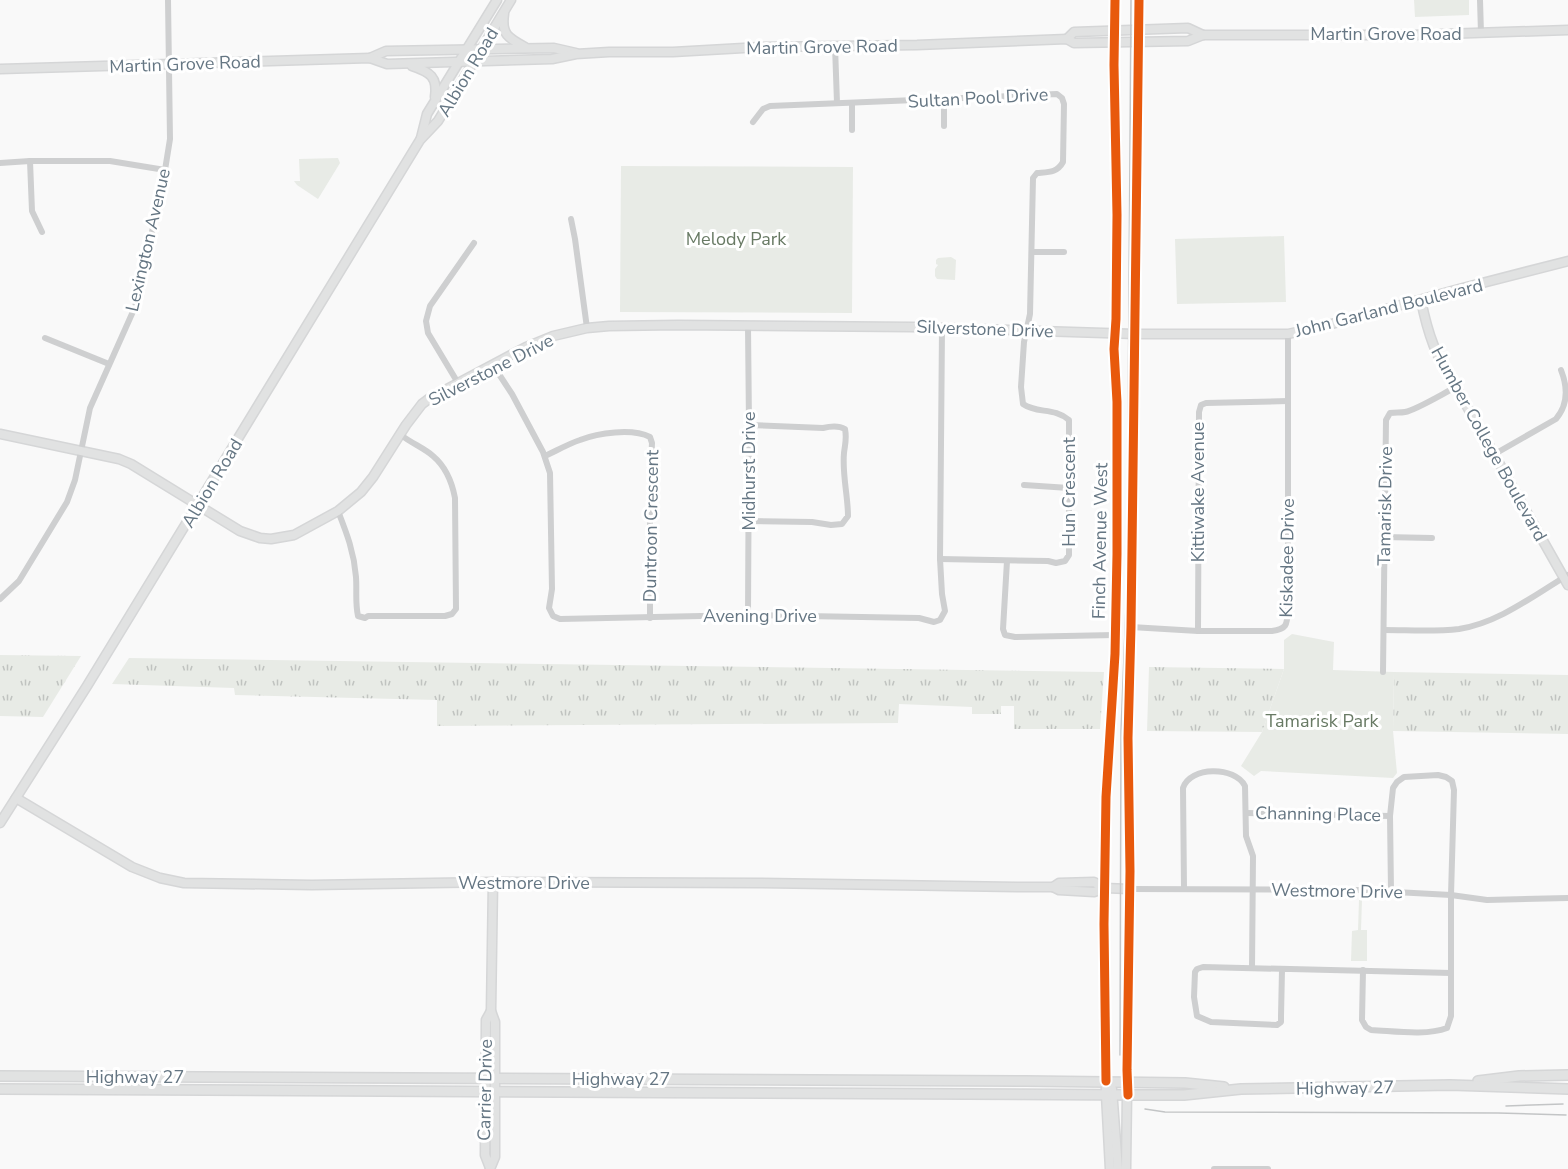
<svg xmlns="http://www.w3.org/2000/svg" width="1568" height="1169" viewBox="0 0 1568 1169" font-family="'Nunito Sans',sans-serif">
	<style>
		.grass { fill: url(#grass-tufts) }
		.park { fill: #e8ebe6 }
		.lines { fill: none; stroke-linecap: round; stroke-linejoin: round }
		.secondary-casing { stroke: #d5d6d7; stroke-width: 11 }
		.primary-casing { stroke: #d5d6d7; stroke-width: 12 }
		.street { stroke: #cecfd0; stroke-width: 6 }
		.secondary { stroke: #e1e2e2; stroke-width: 8 }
		.primary { stroke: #e1e2e2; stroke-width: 9 }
		.tram { stroke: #c3c5c6; stroke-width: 1.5 }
		.cycleway-casing { stroke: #fff; stroke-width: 13 }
		.cycleway { stroke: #e8590c; stroke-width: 9 }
		.labels { text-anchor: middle; stroke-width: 6; stroke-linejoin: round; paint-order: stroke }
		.street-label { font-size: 18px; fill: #657683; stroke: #fff }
		.park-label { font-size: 18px; fill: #687a64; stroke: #fff }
	</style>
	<defs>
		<pattern id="grass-tufts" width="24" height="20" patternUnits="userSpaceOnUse" patternTransform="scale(1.5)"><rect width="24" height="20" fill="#e8ebe6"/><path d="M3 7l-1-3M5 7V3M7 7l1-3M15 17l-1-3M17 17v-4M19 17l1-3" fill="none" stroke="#c0c3c0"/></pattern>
	</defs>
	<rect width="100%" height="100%" fill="#f9f9f9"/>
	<!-- grass -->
	<g class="grass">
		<polygon points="0,655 81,656 43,717 0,716"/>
		<polygon points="129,658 1104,672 1100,729 1014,729 1014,706 1001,706 1001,714 972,714 972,707 899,704 898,723 437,726 437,700 235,695 234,688 112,684"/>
		<polygon points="1149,667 1284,669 1262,732 1147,731"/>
		<polygon points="1394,672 1568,675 1568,734 1393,731"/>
	</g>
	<!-- park -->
	<g class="park">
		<polygon points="1414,0 1469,0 1469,15 1415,17"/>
		<polygon points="338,158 340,163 318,199 297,185 294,181 300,181 299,159"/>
		<polygon points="621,166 853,167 852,313 620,312"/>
		<polygon points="1284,236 1286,302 1177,304 1175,239"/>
		<polygon points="951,257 956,260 955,280 937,279 935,276 935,269 938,265 936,264 936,260 938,258"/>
		<polygon points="1292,634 1334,642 1333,670 1394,672 1393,731 1397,773 1393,778 1261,771 1254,776 1241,766 1262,732 1284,669 1284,640"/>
		<polygon points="1359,900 1362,900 1361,930 1367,930 1367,961 1351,961 1352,931 1358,930"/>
	</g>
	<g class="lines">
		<!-- secondary casing -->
		<g class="secondary-casing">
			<g id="secondary">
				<path d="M504,14C501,34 508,38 525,47"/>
				<polyline points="1067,39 1074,32 1188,28 1203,35"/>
				<polyline points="370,58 386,51 554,48 576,53"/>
				<path d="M412,66C430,72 438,77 435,97"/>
				<polyline points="0,69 370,58 387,64 552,59 576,54 609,52 673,52 761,47 917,45 1067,39 1074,43 1188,41 1203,35 1413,35 1568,30"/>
				<polyline points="421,138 427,114 497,0"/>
				<path d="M1421,300C1428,335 1436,357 1456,387L1568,585"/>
				<polyline points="0,434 119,459 131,464 240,531 260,538 271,539 294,535 338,511 361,492 373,477 406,425 422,404 430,398 526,347 553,336 587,328 609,326 678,325 912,327 1135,334 1288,334 1328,325 1459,289 1568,261"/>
				<polyline points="16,798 132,867 160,878 184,883 312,885 493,882 758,883 1017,887 1053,887 1059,883 1094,882 1105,888"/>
				<polyline points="0,823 87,686 420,140 438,121 511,0"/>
				<polyline points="1053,887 1059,890 1094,892 1105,888 1129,889"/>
				<polyline points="1112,1089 1118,1169"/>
				<polyline points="490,1168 485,1155 486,1020 491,1011"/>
				<polyline points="490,1169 495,1157 495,1022 491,1011 493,882"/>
				<polyline points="1110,1169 1106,1095 1104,924 1106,797 1115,654 1117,554 1117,402 1114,349 1116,319 1117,215 1114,65 1115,0"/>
				<polyline points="1126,1169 1130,871 1128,738 1131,627 1139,0"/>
			</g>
		</g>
		<!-- primary casing -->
		<g class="primary-casing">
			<g id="primary">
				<polyline points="0,1076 1026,1081 1185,1083 1224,1087"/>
				<polyline points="1478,1081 1519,1076 1568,1075"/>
				<polyline points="0,1089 1138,1095 1184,1095 1241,1089 1450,1085 1568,1089"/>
			</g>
		</g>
		<!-- street -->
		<g class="street">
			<polyline points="1480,0 1481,33"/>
			<polyline points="835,46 837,103"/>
			<polyline points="944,99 944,126"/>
			<polyline points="852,104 852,130"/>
			<path d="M753,122L763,109L770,106L1057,94L1062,98L1064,104L1063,162C1057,173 1048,172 1037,173L1033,178L1030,314L1024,342L1021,387L1023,404C1037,414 1054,407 1069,420V555L1065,561L1056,563L1048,561L940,559"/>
			<polyline points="30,161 32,211 42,232"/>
			<polyline points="0,163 30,161 110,161 165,170"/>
			<polyline points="571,219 575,239 587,328"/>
			<polyline points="1032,252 1064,252"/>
			<polyline points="748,327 749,425 748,615"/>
			<polyline points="45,338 109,364"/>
			<polyline points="493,365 512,394 543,452 550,473 552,589 549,608 553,616 560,619 748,615 919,618 934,622 940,620 945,611 942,594 940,559 942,328"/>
			<polyline points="458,383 428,333 426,321 430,306 474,243"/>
			<path d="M749,425L823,428C831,426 838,425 845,429C847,439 845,444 844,453C842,474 848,496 848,516L842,524L831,525L812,522L749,521"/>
			<path d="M1493,455L1556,419C1568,405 1568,388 1561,370"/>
			<path d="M545,456C556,451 568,444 580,440C598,433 632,428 650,437L652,443L650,486V618"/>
			<polyline points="1024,485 1069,488"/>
			<path d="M338,511C347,534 354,552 356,577C357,590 355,603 358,616L365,618L368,616H445L452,614L456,609L455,498C452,482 446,467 433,456C424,448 411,443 401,435"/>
			<polyline points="1384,537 1432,538"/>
			<polyline points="1007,561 1003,629 1005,635 1015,637 1115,635"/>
			<polyline points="0,599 19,581 67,502 75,480 90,408 135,307 141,284 165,170 170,139 168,0"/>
			<path d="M1131,627L1198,631H1272C1287,629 1287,625 1288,610V334"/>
			<path d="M1384,630C1408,630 1434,632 1459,629C1499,623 1534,595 1568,575"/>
			<polyline points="1198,631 1199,412 1201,405 1206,403 1288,401"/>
			<path d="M1383,672L1386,420L1390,413C1396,412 1400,413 1405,412C1416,410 1444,393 1456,387"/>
			<polyline points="1246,813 1390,816"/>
			<path d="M1184,888L1183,788C1190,766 1235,766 1245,786L1246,836L1253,856L1252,968"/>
			<polyline points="1129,889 1358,890 1451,895 1487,900 1568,898"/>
			<polyline points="1282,970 1281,1016 1281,1022 1277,1025 1211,1022 1197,1016 1194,997 1195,972 1197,969 1203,967 1451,973"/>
			<path d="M1363,970L1362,1020L1366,1027L1371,1030C1394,1031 1426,1036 1447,1028L1451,1016V895L1454,790L1452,781L1446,777L1438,775L1404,777L1397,782L1393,788L1390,816L1391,891"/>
			<polyline points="1214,1169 1268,1169"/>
		</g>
		<!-- secondary -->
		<use href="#secondary" class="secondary"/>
		<!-- primary -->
		<use href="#primary" class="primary"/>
		<!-- tram -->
		<g class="tram">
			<polyline points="1120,1055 1121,731 1127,581 1131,0"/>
			<polyline points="1506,1106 1563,1104"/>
			<polyline points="1145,1109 1165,1112 1498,1113 1566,1115"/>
		</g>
		<!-- cycleway casing -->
		<g class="cycleway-casing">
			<g id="cycleway">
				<polyline points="1106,1081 1104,924 1106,797 1115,654 1117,554 1117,402 1114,349 1116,319 1117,215 1114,65 1115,0"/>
				<polyline points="1128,1095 1127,1070 1130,871 1128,738 1131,627 1139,0"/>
			</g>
		</g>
		<!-- cycleway -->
		<use href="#cycleway" class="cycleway"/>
	</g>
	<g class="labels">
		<!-- street labels -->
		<g class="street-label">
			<text x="1386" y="40">Martin Grove Road</text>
			<text transform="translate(822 47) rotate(-1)" y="6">Martin Grove Road</text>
			<text transform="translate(185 64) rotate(-2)" y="6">Martin Grove Road</text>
			<text transform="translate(468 72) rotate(-59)" y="6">Albion Road</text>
			<text transform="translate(978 98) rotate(-3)" y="6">Sultan Pool Drive</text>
			<text transform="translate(148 240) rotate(-77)" y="6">Lexington Avenue</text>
			<text transform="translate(1389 308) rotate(-14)" y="6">John Garland Boulevard</text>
			<text transform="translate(985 329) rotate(2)" y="6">Silverstone Drive</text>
			<text transform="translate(491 370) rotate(-27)" y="6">Silverstone Drive</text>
			<text transform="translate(1489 444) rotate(61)" y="6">Humber College Boulevard</text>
			<text transform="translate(749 471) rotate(-90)" y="6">Midhurst Drive</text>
			<text transform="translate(212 483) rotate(-59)" y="6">Albion Road</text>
			<text transform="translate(1069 492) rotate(-90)" y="6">Hun Crescent</text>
			<text transform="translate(1198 492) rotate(-90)" y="6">Kittiwake Avenue</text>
			<text transform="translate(1385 506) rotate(-89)" y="6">Tamarisk Drive</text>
			<text transform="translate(651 526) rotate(-89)" y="6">Duntroon Crescent</text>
			<text transform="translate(1100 541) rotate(-89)" y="6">Finch Avenue West</text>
			<text transform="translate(1287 558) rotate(-89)" y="6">Kiskadee Drive</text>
			<text x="760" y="622">Avening Drive</text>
			<text transform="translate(1318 814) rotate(1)" y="6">Channing Place</text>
			<text x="524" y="889">Westmore Drive</text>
			<text transform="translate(1337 891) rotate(1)" y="6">Westmore Drive</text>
			<text x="135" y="1083">Highway 27</text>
			<text x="621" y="1085">Highway 27</text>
			<text transform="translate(1345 1088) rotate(-1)" y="6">Highway 27</text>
			<text transform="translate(485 1090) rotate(-89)" y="6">Carrier Drive</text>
		</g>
		<!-- park labels -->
		<g class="park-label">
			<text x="736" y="245">Melody Park</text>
			<text x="1322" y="727">Tamarisk Park</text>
		</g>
	</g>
</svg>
